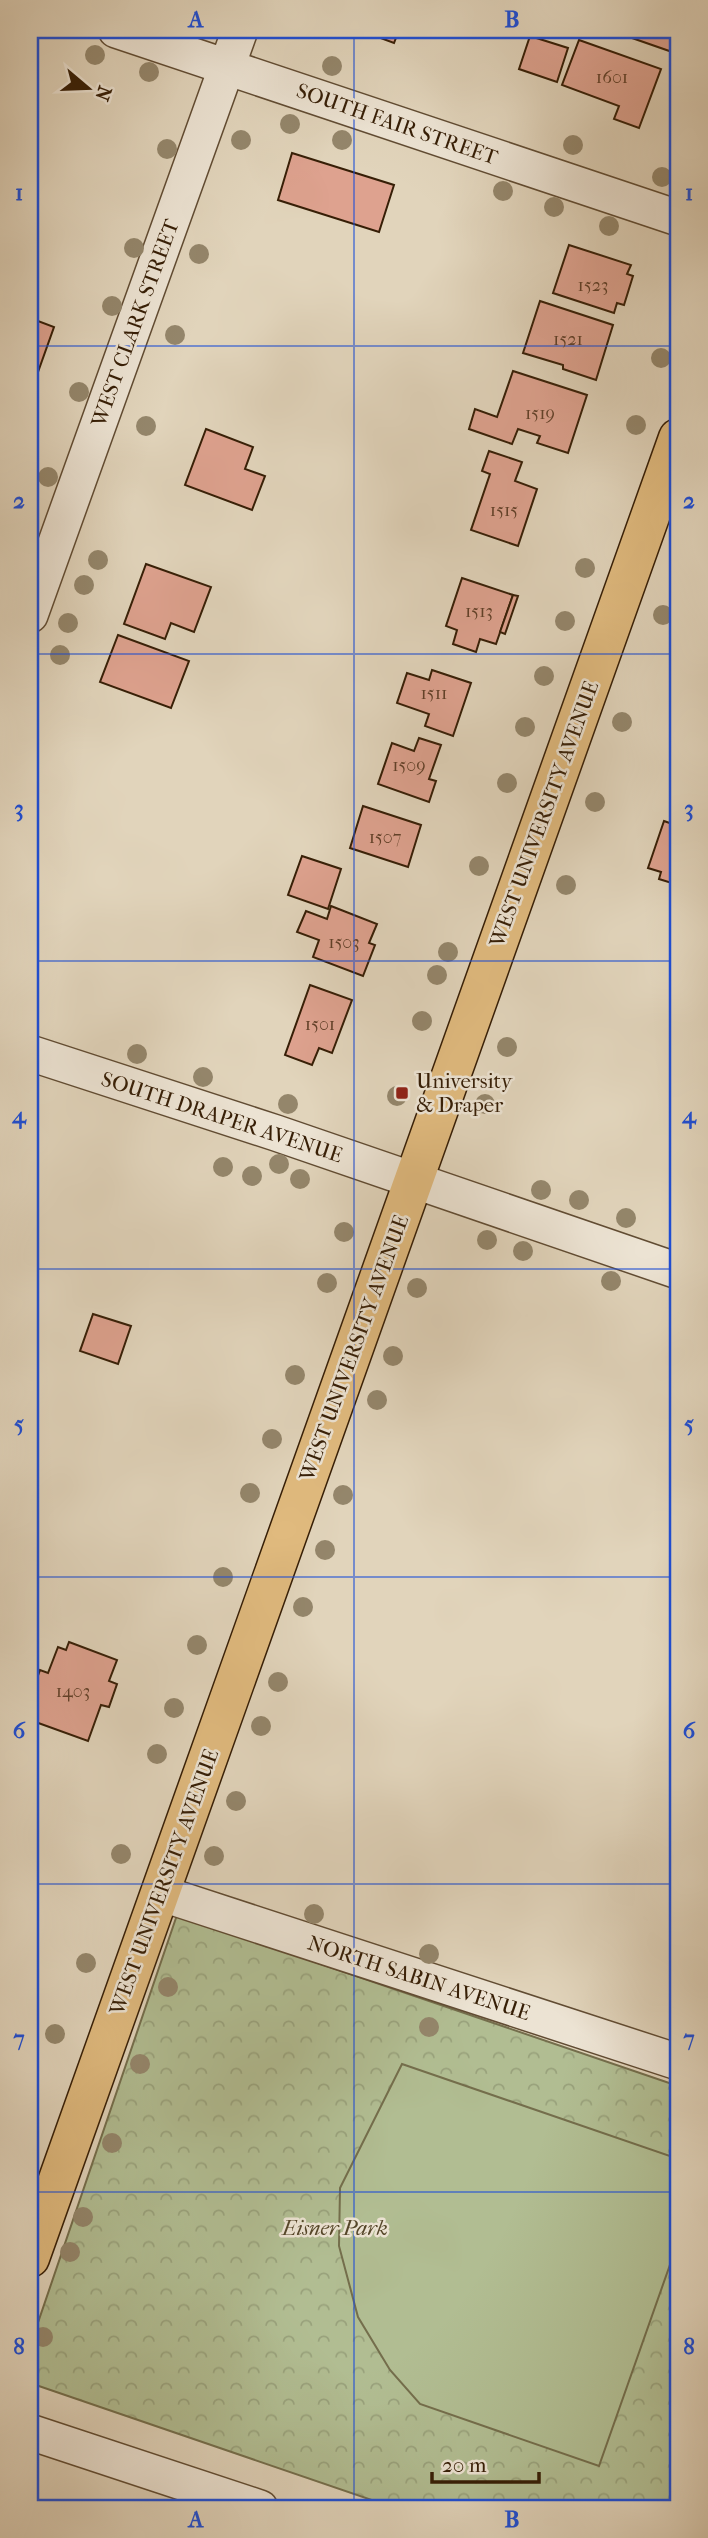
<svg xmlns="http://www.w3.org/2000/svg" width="708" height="2538" viewBox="0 0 708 2538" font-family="'IM FELL French Canon',serif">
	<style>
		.park { fill: url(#park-crowns); stroke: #746e4c; stroke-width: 2 }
		.pitch { fill: #b1bd92; stroke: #746e4c; stroke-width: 2 }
		.building { fill: #dea28f; stroke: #361e06; stroke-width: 2 }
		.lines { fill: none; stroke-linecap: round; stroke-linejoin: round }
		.minor-casing { stroke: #614c33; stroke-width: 38 }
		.primary-casing { stroke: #361e06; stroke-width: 41 }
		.minor { stroke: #ece3d3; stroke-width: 35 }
		.primary { stroke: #e0ba7e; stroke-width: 38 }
		.tree { fill: #94866b }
		.grid { fill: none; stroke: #1d4ed8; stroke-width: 2; stroke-opacity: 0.55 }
		.poi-dot { fill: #8f2418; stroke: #ece3d3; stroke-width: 2.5 }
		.labels { text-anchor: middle; stroke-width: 5; stroke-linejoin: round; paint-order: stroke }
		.number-label { font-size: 18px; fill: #603f28 }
		.street-label { font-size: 21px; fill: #361e06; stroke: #ece3d3 }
		.poi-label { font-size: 21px; fill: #361e06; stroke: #ece3d3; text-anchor: start }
		.park-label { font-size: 21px; font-style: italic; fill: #554629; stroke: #ece3d3 }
		.neatline { fill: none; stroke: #1d4ed8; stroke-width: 2.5 }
		.grid-label { font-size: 23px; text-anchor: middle; font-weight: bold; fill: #1d4ed8 }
	</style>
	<defs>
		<pattern id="park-crowns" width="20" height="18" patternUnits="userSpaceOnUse" patternTransform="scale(1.75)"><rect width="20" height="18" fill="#b1bd92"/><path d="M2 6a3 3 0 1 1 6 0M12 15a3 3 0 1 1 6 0" fill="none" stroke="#99a27c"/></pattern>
	</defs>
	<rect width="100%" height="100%" fill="#e1d4bb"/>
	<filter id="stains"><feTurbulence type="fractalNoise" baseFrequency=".00286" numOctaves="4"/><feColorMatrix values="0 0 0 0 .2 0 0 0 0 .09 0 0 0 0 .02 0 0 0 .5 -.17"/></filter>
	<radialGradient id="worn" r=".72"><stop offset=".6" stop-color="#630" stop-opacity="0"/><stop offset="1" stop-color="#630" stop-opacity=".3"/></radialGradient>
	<!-- park -->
	<polygon class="park" points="177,1915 678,2086 678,2508 395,2508 30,2383 30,2346"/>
	<!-- pitch -->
	<polygon class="pitch" points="402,2064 670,2156 678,2173 678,2242 599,2466 420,2404 390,2370 358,2317 339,2246 340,2188"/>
	<!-- building -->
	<g class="building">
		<polygon points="359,30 399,30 394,43"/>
		<polygon points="609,30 678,30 678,54"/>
		<polygon points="530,36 568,48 557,82 519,69"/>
		<polygon points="579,40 661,69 639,128 614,119 619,106 562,85"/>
		<polygon points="292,153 394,185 379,232 278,200"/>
		<polygon points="569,245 631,265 627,274 633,276 624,305 617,303 614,313 553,293"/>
		<polygon points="540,301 613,325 596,380 563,369 563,365 523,353"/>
		<polygon points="30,318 54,327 33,386 30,385"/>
		<polygon points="513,371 587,395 568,453 537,443 540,436 518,429 512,444 469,429 475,409 497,417"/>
		<polygon points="206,429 253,447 245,469 265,476 252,510 185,485"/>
		<polygon points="489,451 522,462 515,481 537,489 518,546 471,530 490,474 482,471"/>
		<polygon points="146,564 211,587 194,632 171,623 165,639 124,624"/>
		<polygon points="462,578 513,595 496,644 480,639 476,652 453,644 457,630 446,626"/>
		<polygon points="513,595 518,596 505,634 500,632"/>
		<polygon points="118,635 189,661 171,708 100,682"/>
		<polygon points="432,670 471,683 453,736 425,726 429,714 397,703 407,673 429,680"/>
		<polygon points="419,738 441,745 429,779 436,781 429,802 378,784 392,743 414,751"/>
		<polygon points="363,806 421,825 408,867 350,848"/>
		<polygon points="664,821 678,826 678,885 659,879 661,872 648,868"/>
		<polygon points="302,856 341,869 328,909 288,895"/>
		<polygon points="331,906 377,924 369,943 375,945 363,976 313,957 319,940 297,932 306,911 327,919"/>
		<polygon points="310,985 352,1000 332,1053 319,1048 312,1065 285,1055"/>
		<polygon points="93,1314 131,1326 118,1364 80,1351"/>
		<polygon points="69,1642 117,1660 109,1681 117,1684 109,1707 101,1705 88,1741 30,1720 30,1698 40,1670 48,1673 58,1647 66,1650"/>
	</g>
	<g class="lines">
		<!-- minor casing -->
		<g class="minor-casing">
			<g id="minor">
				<polyline points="116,30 678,218"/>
				<polyline points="30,615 240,30"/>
				<polyline points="30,1053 276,1133 678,1271"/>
				<polyline points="160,1893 678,2062"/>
				<polyline points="30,2432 260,2508"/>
			</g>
		</g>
		<!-- primary casing -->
		<g class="primary-casing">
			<polyline id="primary" points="30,2258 678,438"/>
		</g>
		<!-- minor -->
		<use href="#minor" class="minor"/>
		<!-- primary -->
		<use href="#primary" class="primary"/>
	</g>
	<!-- trees -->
	<g class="tree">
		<circle cx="95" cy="55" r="10"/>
		<circle cx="332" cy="66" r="10"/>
		<circle cx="149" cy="72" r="10"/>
		<circle cx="290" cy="124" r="10"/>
		<circle cx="241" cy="140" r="10"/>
		<circle cx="342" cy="140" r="10"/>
		<circle cx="573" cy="145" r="10"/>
		<circle cx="167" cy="149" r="10"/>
		<circle cx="662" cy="177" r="10"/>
		<circle cx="503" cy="191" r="10"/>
		<circle cx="554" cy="207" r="10"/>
		<circle cx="609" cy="226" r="10"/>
		<circle cx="134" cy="248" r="10"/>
		<circle cx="199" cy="254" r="10"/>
		<circle cx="112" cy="306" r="10"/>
		<circle cx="175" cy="335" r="10"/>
		<circle cx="661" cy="358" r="10"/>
		<circle cx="79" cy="392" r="10"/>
		<circle cx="636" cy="425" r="10"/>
		<circle cx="146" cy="426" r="10"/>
		<circle cx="48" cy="477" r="10"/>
		<circle cx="98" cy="560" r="10"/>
		<circle cx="585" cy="568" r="10"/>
		<circle cx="84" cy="585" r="10"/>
		<circle cx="663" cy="615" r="10"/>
		<circle cx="565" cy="621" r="10"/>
		<circle cx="68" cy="623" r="10"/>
		<circle cx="60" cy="655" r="10"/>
		<circle cx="544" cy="676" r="10"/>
		<circle cx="622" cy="722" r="10"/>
		<circle cx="525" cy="727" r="10"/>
		<circle cx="507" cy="783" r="10"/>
		<circle cx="595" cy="802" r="10"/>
		<circle cx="479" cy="866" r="10"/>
		<circle cx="566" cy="885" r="10"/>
		<circle cx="448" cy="952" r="10"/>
		<circle cx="437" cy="975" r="10"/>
		<circle cx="422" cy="1021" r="10"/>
		<circle cx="507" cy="1047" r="10"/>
		<circle cx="137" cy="1054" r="10"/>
		<circle cx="203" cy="1077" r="10"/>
		<circle cx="397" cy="1096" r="10"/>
		<circle cx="288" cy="1104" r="10"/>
		<circle cx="485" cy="1104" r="10"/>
		<circle cx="279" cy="1164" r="10"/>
		<circle cx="223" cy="1167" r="10"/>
		<circle cx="252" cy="1176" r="10"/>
		<circle cx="300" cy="1179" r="10"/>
		<circle cx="541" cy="1190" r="10"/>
		<circle cx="579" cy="1200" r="10"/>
		<circle cx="626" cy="1218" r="10"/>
		<circle cx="344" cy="1232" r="10"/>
		<circle cx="487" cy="1240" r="10"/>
		<circle cx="523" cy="1251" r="10"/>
		<circle cx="611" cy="1281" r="10"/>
		<circle cx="327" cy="1283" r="10"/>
		<circle cx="417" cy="1288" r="10"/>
		<circle cx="393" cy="1356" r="10"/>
		<circle cx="295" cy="1375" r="10"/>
		<circle cx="377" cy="1400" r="10"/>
		<circle cx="272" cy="1439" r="10"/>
		<circle cx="250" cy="1493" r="10"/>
		<circle cx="343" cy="1495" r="10"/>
		<circle cx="325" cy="1550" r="10"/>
		<circle cx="223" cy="1577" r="10"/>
		<circle cx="303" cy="1607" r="10"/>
		<circle cx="197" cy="1645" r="10"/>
		<circle cx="278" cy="1682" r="10"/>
		<circle cx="174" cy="1708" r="10"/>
		<circle cx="261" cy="1726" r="10"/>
		<circle cx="157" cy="1754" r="10"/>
		<circle cx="236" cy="1801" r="10"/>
		<circle cx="121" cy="1854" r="10"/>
		<circle cx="214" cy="1856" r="10"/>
		<circle cx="314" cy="1914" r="10"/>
		<circle cx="429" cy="1954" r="10"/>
		<circle cx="86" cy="1963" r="10"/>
		<circle cx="168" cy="1987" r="10"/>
		<circle cx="429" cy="2027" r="10"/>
		<circle cx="55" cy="2034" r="10"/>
		<circle cx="140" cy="2064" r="10"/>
		<circle cx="112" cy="2143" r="10"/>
		<circle cx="83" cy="2217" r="10"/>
		<circle cx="70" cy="2252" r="10"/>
		<circle cx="43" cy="2337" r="10"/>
	</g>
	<!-- grid -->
	<path class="grid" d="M354,30V2508M30,346H678M30,654H678M30,961H678M30,1269H678M30,1577H678M30,1884H678M30,2192H678"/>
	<!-- markers -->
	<rect class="poi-dot" x="395" y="1086" width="14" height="14" rx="3.5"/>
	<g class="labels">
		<!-- number labels -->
		<g class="number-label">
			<text x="612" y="83">1601</text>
			<text x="593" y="291">1523</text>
			<text x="568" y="345">1521</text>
			<text x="540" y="419">1519</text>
			<text x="504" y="516">1515</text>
			<text x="479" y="617">1513</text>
			<text x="434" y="699">1511</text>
			<text x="409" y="771">1509</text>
			<text x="385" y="843">1507</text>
			<text x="344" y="948">1503</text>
			<text x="320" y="1030">1501</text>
			<text x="73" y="1697">1403</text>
		</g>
		<!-- street labels -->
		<g class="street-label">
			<text transform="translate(397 124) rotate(19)" y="7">SOUTH FAIR STREET</text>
			<text transform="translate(135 323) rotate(-70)" y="7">WEST CLARK STREET</text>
			<text transform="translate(544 814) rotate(-70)" y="7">WEST UNIVERSITY AVENUE</text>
			<text transform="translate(222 1117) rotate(18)" y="7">SOUTH DRAPER AVENUE</text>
			<text transform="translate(354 1348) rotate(-70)" y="7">WEST UNIVERSITY AVENUE</text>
			<text transform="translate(164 1882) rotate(-70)" y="7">WEST UNIVERSITY AVENUE</text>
			<text transform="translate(419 1978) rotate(18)" y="7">NORTH SABIN AVENUE</text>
		</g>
		<!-- poi labels -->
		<g class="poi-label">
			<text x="416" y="1088">University<tspan x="416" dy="24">&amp; Draper</tspan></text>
		</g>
		<!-- park labels -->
		<g class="park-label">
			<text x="335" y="2235">Eisner Park</text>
		</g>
	</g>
	<!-- margin -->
	<rect width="708" height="2538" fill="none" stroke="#e1d4bb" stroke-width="77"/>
	<!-- north arrow -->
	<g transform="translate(88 88) rotate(109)" stroke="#ece3d3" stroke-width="5" paint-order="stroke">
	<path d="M0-5L12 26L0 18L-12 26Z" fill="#361e06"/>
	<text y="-10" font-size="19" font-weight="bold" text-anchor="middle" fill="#361e06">N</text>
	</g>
	<!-- scale -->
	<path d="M432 2472v10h107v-10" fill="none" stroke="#361e06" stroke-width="3.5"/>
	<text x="442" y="2472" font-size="21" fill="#361e06" stroke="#ece3d3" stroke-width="5" paint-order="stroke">20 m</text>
	<rect x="38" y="38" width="632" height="2462" class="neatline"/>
	<g class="grid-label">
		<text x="196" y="27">A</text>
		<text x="512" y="27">B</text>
		<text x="19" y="200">1</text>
		<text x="689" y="200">1</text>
		<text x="19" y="508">2</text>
		<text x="689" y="508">2</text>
		<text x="19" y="816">3</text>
		<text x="689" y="816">3</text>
		<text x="19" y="1123">4</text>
		<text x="689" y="1123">4</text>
		<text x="19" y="1431">5</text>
		<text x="689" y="1431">5</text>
		<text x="19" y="1738">6</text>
		<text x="689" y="1738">6</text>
		<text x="19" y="2046">7</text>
		<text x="689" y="2046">7</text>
		<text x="19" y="2354">8</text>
		<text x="689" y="2354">8</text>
		<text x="196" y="2527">A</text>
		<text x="512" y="2527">B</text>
	</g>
	<rect width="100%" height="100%" filter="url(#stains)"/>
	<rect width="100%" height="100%" fill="url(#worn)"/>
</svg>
